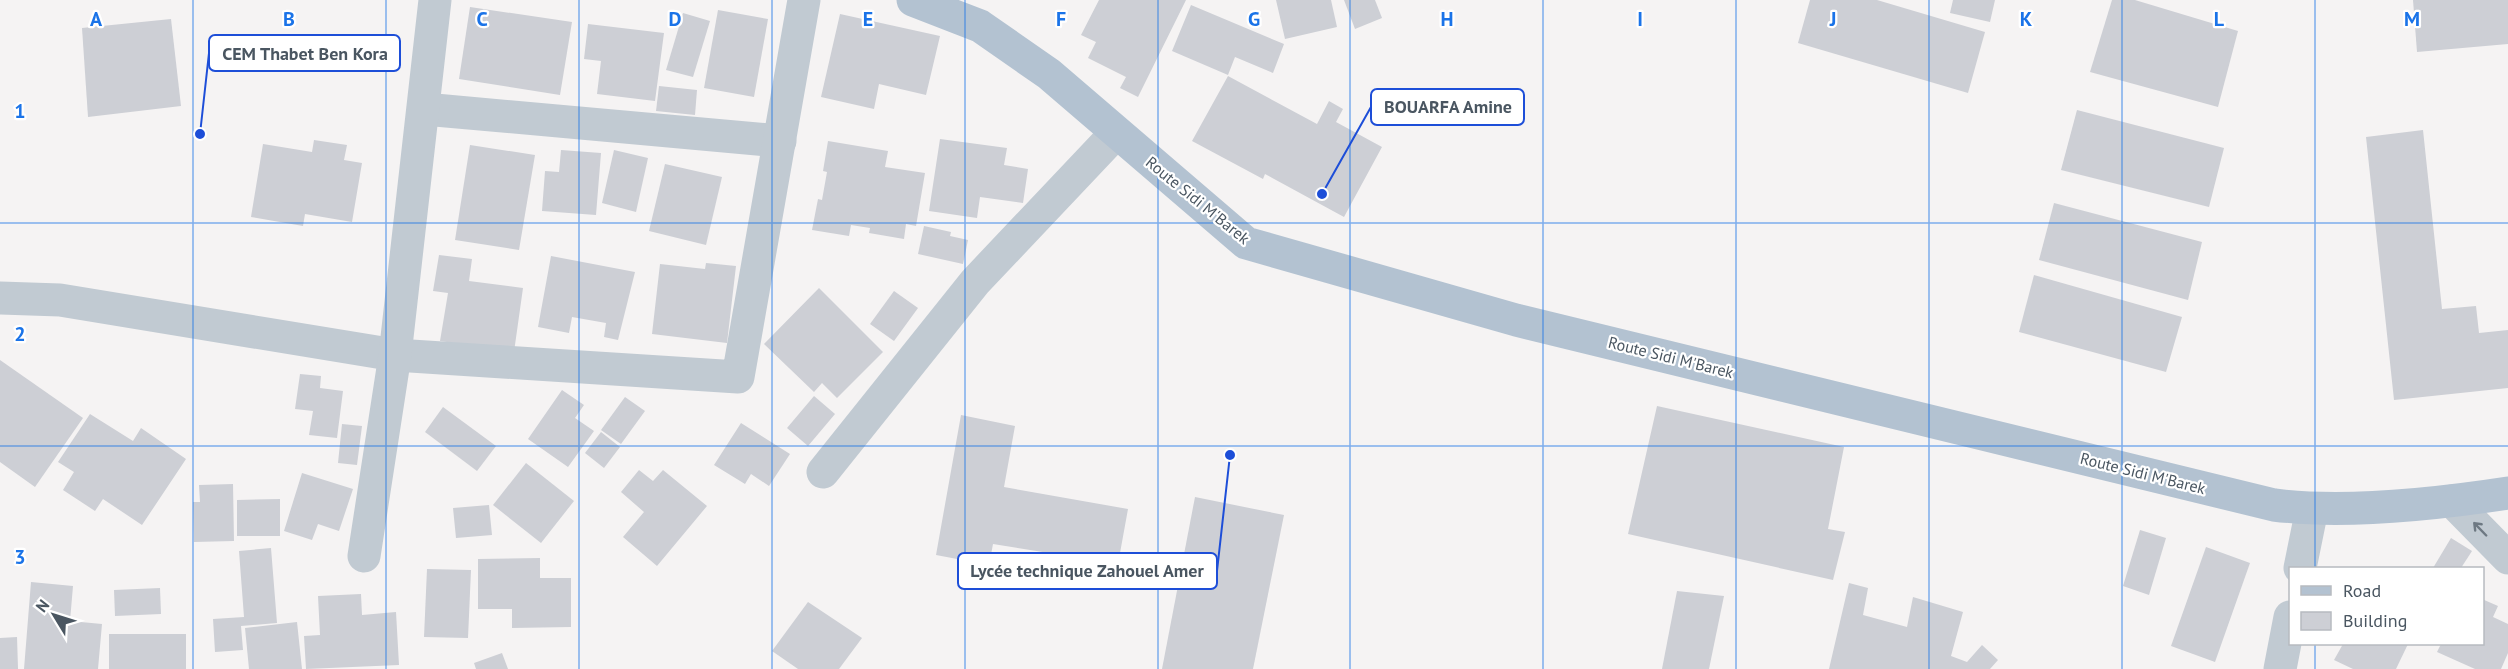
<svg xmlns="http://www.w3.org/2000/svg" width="2508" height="669" viewBox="0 0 2508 669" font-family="'PT Sans',sans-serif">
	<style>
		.building { fill: #cdcfd5 }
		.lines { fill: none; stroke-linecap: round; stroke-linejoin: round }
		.minor { stroke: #c1cad2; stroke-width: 33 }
		.major { stroke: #b3c2d1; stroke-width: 33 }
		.oneway { stroke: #6e7983 }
		.grid { fill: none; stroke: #1a73e8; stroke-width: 1.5; stroke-opacity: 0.55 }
		.labels { text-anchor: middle; stroke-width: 4.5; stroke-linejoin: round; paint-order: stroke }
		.street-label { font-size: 16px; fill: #4a5661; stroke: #fff }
		.grid-label { font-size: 20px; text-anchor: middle; font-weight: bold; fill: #1a73e8; stroke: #fff; stroke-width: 4.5; stroke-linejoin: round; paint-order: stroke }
		.leader { fill: none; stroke: #1d4ed8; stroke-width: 2 }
		.callout-dot { fill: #1d4ed8; stroke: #fff; stroke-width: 2 }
		.callout { fill: #fff; stroke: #1d4ed8; stroke-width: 2 }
		.callout-label { font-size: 18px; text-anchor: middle; font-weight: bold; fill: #4a5661 }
	</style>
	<rect width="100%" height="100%" fill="#f5f3f3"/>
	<!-- building -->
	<g class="building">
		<polygon points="1099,0 1186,0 1138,97 1120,88 1126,77 1088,58 1096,42 1081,35"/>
		<polygon points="1276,0 1331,0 1337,27 1285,39"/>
		<polygon points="1344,0 1375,0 1382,18 1355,29"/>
		<polygon points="1810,0 1877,0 1985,32 1968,93 1798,43"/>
		<polygon points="1953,0 1995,0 1990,22 1950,13"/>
		<polygon points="2112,0 2135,0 2238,31 2218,107 2090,72"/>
		<polygon points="2413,0 2508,0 2508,44 2417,52"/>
		<polygon points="1191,5 1284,44 1273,73 1235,57 1228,75 1172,51"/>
		<polygon points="470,7 572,22 560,95 459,79"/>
		<polygon points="718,10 768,19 754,97 704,88"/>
		<polygon points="683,13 710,21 693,77 666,70"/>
		<polygon points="840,14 940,36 926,95 879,84 874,109 821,97"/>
		<polygon points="171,19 181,106 88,117 82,28"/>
		<polygon points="588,24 664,33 655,101 597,94 601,61 584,59"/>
		<polygon points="1228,76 1317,124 1329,101 1343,109 1336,122 1382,147 1344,217 1265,174 1263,179 1192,141"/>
		<polygon points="659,86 697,90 695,115 656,111"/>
		<polygon points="2077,110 2224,148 2209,207 2061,170"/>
		<polygon points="2423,130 2442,309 2476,306 2479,333 2508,330 2508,388 2394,400 2366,137"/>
		<polygon points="940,139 1007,148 1004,165 1028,169 1023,203 980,197 977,218 929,211"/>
		<polygon points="314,140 347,145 344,160 362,163 352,222 305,214 303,226 251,217 263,144 312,152"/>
		<polygon points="828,141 888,151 885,167 925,173 916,226 906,224 904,239 869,233 870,228 851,225 849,236 812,230 818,199 822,200 827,172 823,171"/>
		<polygon points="470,145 535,155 519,250 455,240"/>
		<polygon points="561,150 601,153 596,215 542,211 545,171 559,172"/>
		<polygon points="614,150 648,158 636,212 602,203"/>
		<polygon points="665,164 722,177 706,245 649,231"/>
		<polygon points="2054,203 2202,242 2188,300 2039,260"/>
		<polygon points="924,226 951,232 950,236 968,240 963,264 918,254"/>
		<polygon points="439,255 472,259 469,281 523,288 514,352 440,341 448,293 433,291"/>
		<polygon points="551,256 635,272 618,340 604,337 606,323 572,317 569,333 538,327"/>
		<polygon points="706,263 736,266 727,343 652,334 660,264 705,269"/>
		<polygon points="2034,275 2182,317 2166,372 2019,332"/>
		<polygon points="819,288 883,352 837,398 822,383 814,392 764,344"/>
		<polygon points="894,291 918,308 894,341 870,324"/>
		<polygon points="0,360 83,418 35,487 0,462"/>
		<polygon points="300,374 321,376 320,388 343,391 337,438 309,435 313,411 295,409"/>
		<polygon points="562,390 584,405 575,418 594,431 568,467 528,439"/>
		<polygon points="814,396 835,414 808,446 787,428"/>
		<polygon points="625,397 645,411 621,444 601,430"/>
		<polygon points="1657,406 1844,447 1828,529 1845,532 1833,580 1628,534"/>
		<polygon points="443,407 496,446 477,471 425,432"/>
		<polygon points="90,414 133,441 141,428 186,459 142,525 103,499 95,511 63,490 74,472 58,462"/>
		<polygon points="961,415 1015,426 1004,487 1128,509 1118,564 993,544 989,565 936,555"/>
		<polygon points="741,423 790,454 769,486 751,474 745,484 714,465"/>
		<polygon points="342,424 362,426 357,465 338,463"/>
		<polygon points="601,432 620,447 604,468 585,453"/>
		<polygon points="526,463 574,501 541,543 493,505"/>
		<polygon points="639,470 653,481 663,470 707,506 657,566 623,537 644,512 621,492"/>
		<polygon points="302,473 353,489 339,531 318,524 312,540 284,531"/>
		<polygon points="233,484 234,541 194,542 193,502 200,502 199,485"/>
		<polygon points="1195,497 1284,515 1253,669 1162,669"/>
		<polygon points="280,499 280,536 237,536 237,500"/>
		<polygon points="489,505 492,535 456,538 453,508"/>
		<polygon points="2140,530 2166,538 2149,595 2123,586"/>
		<polygon points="2451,538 2472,551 2461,568 2433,568"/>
		<polygon points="2206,547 2250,563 2215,662 2171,646"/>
		<polygon points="271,548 277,623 241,626 243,650 215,652 213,619 244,617 239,551"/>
		<polygon points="540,558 540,578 571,578 571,627 512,628 512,609 478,609 478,559"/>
		<polygon points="427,569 471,570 468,638 424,637"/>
		<polygon points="31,582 73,586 70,621 102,624 98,669 24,669"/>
		<polygon points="1849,583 1868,588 1863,615 1907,627 1913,597 1963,612 1951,656 1967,662 1982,645 1998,660 1990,669 1829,669"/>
		<polygon points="160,588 161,614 115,616 114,590"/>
		<polygon points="1677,591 1724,596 1709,669 1662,669"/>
		<polygon points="361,594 362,615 396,612 399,665 306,669 304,636 320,635 318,596"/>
		<polygon points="2482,599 2498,606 2493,617 2508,624 2508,653 2501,669 2475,669 2437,652 2441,644 2482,644"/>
		<polygon points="808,602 862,638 839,669 798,669 772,651"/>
		<polygon points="297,622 302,669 249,669 245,628"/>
		<rect x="109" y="634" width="77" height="35"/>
		<polygon points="17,637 18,669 0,669 0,638"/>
		<polygon points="2343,644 2408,644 2396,669 2353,669 2334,660"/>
		<polygon points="502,653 508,669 476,669 474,663"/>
	</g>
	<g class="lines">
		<!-- minor -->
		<g class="minor">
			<polyline points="424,109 780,141"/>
			<polyline points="0,298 60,300 395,355 738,377 804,0"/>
			<polyline points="823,472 975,282 1116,133"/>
			<polyline points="2452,501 2508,558"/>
			<polyline points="364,556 395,355 435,0"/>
			<polyline points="2300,568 2312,509"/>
			<polyline points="2280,669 2290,617"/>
		</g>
		<!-- major -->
		<path class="major" d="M913,0L980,26L1049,74L1246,243L1516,320L2274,505C2347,514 2436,504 2508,493"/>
	</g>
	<!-- one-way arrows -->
	<defs><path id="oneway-shaft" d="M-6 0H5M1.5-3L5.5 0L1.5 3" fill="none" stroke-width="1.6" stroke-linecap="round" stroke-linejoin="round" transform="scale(1.5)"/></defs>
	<use class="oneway" href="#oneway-shaft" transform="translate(2480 529) rotate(-134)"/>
	<!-- grid -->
	<path class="grid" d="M193,0V669M386,0V669M579,0V669M772,0V669M965,0V669M1158,0V669M1350,0V669M1543,0V669M1736,0V669M1929,0V669M2122,0V669M2315,0V568M0,223H2508M0,446H2508M2315,644V669"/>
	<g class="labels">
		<!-- street labels -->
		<g class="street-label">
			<text transform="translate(1198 200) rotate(39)" y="6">Route Sidi M'Barek</text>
			<text transform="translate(1671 357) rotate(14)" y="6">Route Sidi M'Barek</text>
			<text transform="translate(2143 473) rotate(14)" y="6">Route Sidi M'Barek</text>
		</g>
	</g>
	<g class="grid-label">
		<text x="96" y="26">A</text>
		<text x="289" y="26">B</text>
		<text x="482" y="26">C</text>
		<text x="675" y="26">D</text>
		<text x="868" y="26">E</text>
		<text x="1061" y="26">F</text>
		<text x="1254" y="26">G</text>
		<text x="1447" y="26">H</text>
		<text x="1640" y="26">I</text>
		<text x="1833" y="26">J</text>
		<text x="2026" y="26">K</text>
		<text x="2219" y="26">L</text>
		<text x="2412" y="26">M</text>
		<text x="20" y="118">1</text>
		<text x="20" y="341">2</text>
		<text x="20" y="564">3</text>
	</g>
	<!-- callouts -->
	<path class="leader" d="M200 134L209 53M1322 194L1371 107M1230 455L1217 571"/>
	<g class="callout-dot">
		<circle cx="200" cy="134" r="6"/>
		<circle cx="1322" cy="194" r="6"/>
		<circle cx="1230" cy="455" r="6"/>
	</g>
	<g class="callout">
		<rect x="209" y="35" width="191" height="36" rx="6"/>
		<rect x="1371" y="89" width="153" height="36" rx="6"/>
		<rect x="958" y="553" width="259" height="36" rx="6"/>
	</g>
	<g class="callout-label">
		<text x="305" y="60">CEM Thabet Ben Kora</text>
		<text x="1448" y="113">BOUARFA Amine</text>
		<text x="1087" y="577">Lycée technique Zahouel Amer</text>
	</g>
	<!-- legend -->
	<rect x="2289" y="567" width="195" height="78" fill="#ffffff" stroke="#b7bbc0" stroke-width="1.5"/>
	<rect x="2301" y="586" width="30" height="9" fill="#b3c2d1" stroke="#b7bbc0" stroke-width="1.5"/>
	<text x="2343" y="597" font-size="18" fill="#4a5661">Road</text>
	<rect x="2301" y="612" width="30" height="18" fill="#cdcfd5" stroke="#b7bbc0" stroke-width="1.5"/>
	<text x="2343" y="627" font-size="18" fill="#4a5661">Building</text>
	<!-- north arrow -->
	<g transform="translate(54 615) rotate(308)" stroke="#ffffff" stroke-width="4.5" paint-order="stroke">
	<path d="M0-4.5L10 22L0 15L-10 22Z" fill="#4a5661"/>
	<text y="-9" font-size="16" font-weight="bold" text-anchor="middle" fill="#4a5661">N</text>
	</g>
</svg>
